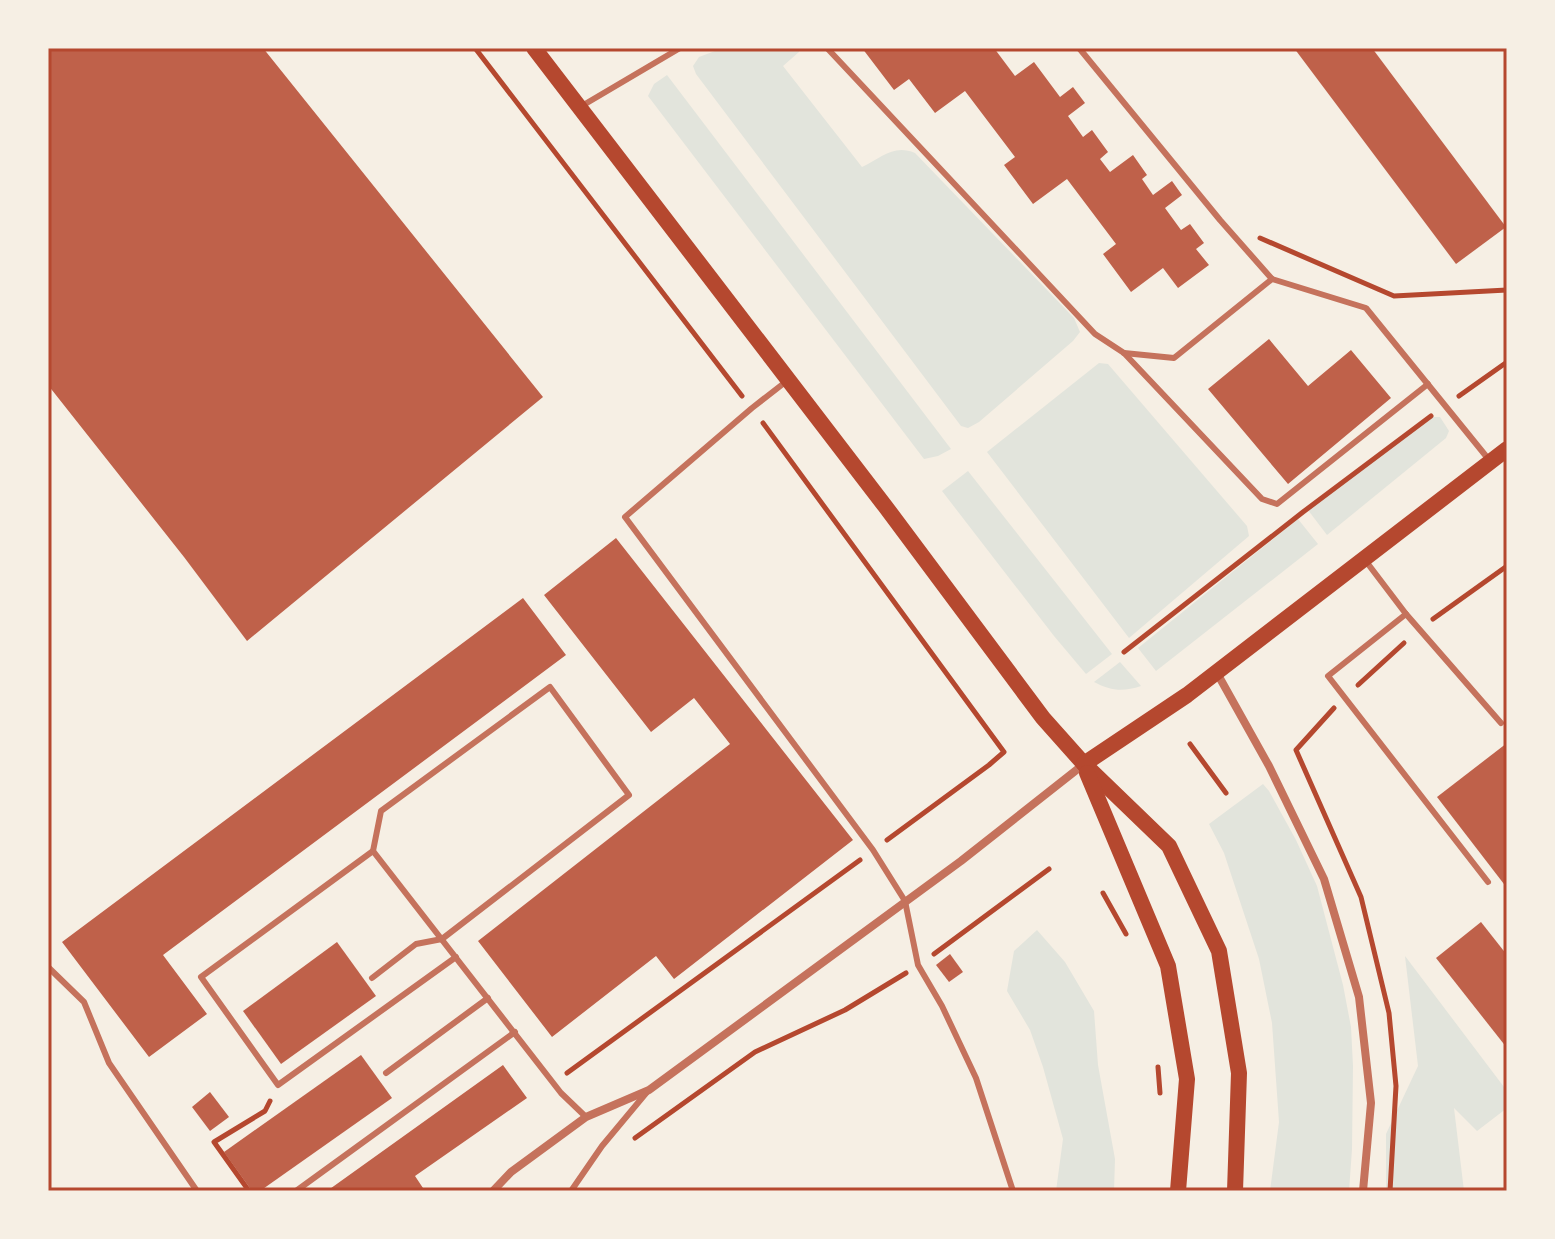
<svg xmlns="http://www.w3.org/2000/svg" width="1555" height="1239" viewBox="0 0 1555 1239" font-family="Raleway,sans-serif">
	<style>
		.green { fill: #e2e4dc }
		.building { fill: #bf614a }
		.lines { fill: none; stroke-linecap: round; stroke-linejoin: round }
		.path { stroke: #b5482f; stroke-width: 5 }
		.service { stroke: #c5725c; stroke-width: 6 }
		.minor { stroke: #c5725c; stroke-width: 8 }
		.secondary { stroke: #b5482f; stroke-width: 16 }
		.neatline { fill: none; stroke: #b5482f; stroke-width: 3 }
	</style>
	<rect width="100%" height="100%" fill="#f6efe4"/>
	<!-- green -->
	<g class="green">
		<path d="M723,48H799V52L783,66L862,167C882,158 893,144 915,153L1074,318L1080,332L1073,341L979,422L968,428L961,426L696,74L693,66L699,57Z"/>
		<polygon points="667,75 951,449 938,456 924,459 648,96 654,84"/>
		<polygon points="1099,363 1108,364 1247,526 1249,536 1129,638 987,452"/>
		<polygon points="1430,417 1440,417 1449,431 1446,438 1327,535 1308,510"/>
		<polygon points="968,471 1112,654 1086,674 1054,636 942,491"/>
		<polygon points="1298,519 1318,544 1156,671 1138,648"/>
		<path d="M1120,662L1141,686C1123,692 1111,691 1094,682Z"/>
		<polygon points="1263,784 1269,791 1296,840 1317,886 1343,985 1351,1027 1353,1066 1352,1149 1349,1191 1270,1191 1279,1122 1272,1023 1259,959 1224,853 1209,824"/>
		<polygon points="1037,930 1065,962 1094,1011 1098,1065 1115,1159 1114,1191 1056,1191 1063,1139 1043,1067 1030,1030 1007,991 1014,951"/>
		<polygon points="1405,956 1507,1091 1507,1108 1477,1131 1454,1108 1464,1191 1386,1191 1386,1134 1418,1066"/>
	</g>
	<!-- building -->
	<g class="building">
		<polygon points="48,48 263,48 543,397 247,641 184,557 48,385"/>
		<polygon points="862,48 994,48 1015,76 1034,62 1060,97 1073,87 1085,103 1068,116 1083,137 1092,130 1108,152 1100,159 1110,172 1133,155 1147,175 1142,179 1153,195 1172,181 1182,195 1165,208 1181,230 1190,224 1204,243 1196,249 1209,265 1178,288 1163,268 1131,292 1103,254 1116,244 1067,179 1033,204 1004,165 1015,157 965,91 935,113 909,79 894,90"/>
		<polygon points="1294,48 1372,48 1506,227 1456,264"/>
		<polygon points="1269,339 1308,386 1351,350 1391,398 1288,484 1208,389"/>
		<polygon points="616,538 853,840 674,979 656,956 552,1037 478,941 730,744 694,698 651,732 544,595"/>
		<polygon points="523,598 566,655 163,955 207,1014 149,1057 62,942"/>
		<polygon points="1507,743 1507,888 1437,797"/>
		<polygon points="1481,922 1507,955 1507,1048 1436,958"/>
		<polygon points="337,942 376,996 281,1064 243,1011"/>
		<polygon points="950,954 963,972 949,982 936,965"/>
		<polygon points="361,1055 392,1098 260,1191 252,1191 224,1152"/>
		<polygon points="503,1065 527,1098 415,1176 425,1191 327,1191"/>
		<polygon points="210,1092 229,1117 210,1131 192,1107"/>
	</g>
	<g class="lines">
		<!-- path -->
		<g class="path">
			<polyline points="475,48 742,396"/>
			<polyline points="1260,238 1394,296 1507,290"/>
			<polyline points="1459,396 1507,362"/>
			<polyline points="763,423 1004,752 989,765 887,840"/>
			<polyline points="1433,619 1507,566"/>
			<polyline points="1124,652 1303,512 1431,416"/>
			<polyline points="1358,685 1404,643"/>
			<polyline points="1334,708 1296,750 1361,897 1389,1013 1396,1086 1390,1191"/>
			<polyline points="1190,744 1226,793"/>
			<polyline points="1103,893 1126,934"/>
			<polyline points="934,954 1049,869"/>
			<polyline points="1158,1067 1160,1093"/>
			<polyline points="567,1073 860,860"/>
			<polyline points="635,1138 755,1052 845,1010 906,973"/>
			<polyline points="249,1191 214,1142 265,1111 270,1101"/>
		</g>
		<!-- service -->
		<g class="service">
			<polyline points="827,48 1095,334 1124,353 1262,499 1277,504 1428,384"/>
			<polyline points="1079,48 1220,220 1272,279 1366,308 1490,461"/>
			<polyline points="580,107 680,48"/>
			<polyline points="1124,353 1174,358 1272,279"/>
			<polyline points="788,380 752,408 625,517 873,850 905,901 918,965 942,1006 976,1078 1013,1191"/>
			<polyline points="1365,560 1406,614 1328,676 1488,882"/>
			<polyline points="1406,614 1501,723"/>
			<polyline points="456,957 278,1085 201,977 373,851 561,1093 586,1117"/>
			<polyline points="48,967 84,1002 109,1063 197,1191"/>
			<polyline points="372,978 416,944 442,939 629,795 550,687 381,811 373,851"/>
			<polyline points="386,1073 488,998"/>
			<polyline points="296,1191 515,1032"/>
			<polyline points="571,1191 602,1146 647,1092"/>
		</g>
		<!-- minor -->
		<g class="minor">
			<polyline points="1217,673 1269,766 1324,879 1359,997 1371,1103 1363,1191"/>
			<polyline points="493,1191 511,1172 586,1117 649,1090 961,861 1084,764"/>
		</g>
		<!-- secondary -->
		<g class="secondary">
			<polyline points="534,48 885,506 1043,718 1084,764 1169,846 1219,951 1239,1073 1235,1191"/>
			<polyline points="1084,764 1187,695 1507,449"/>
			<polyline points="1087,773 1168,966 1187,1079 1178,1191"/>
		</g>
	</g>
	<!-- border -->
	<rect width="1555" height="1239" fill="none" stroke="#f6efe4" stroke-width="100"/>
	<rect x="50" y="50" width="1455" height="1139" class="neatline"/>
</svg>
